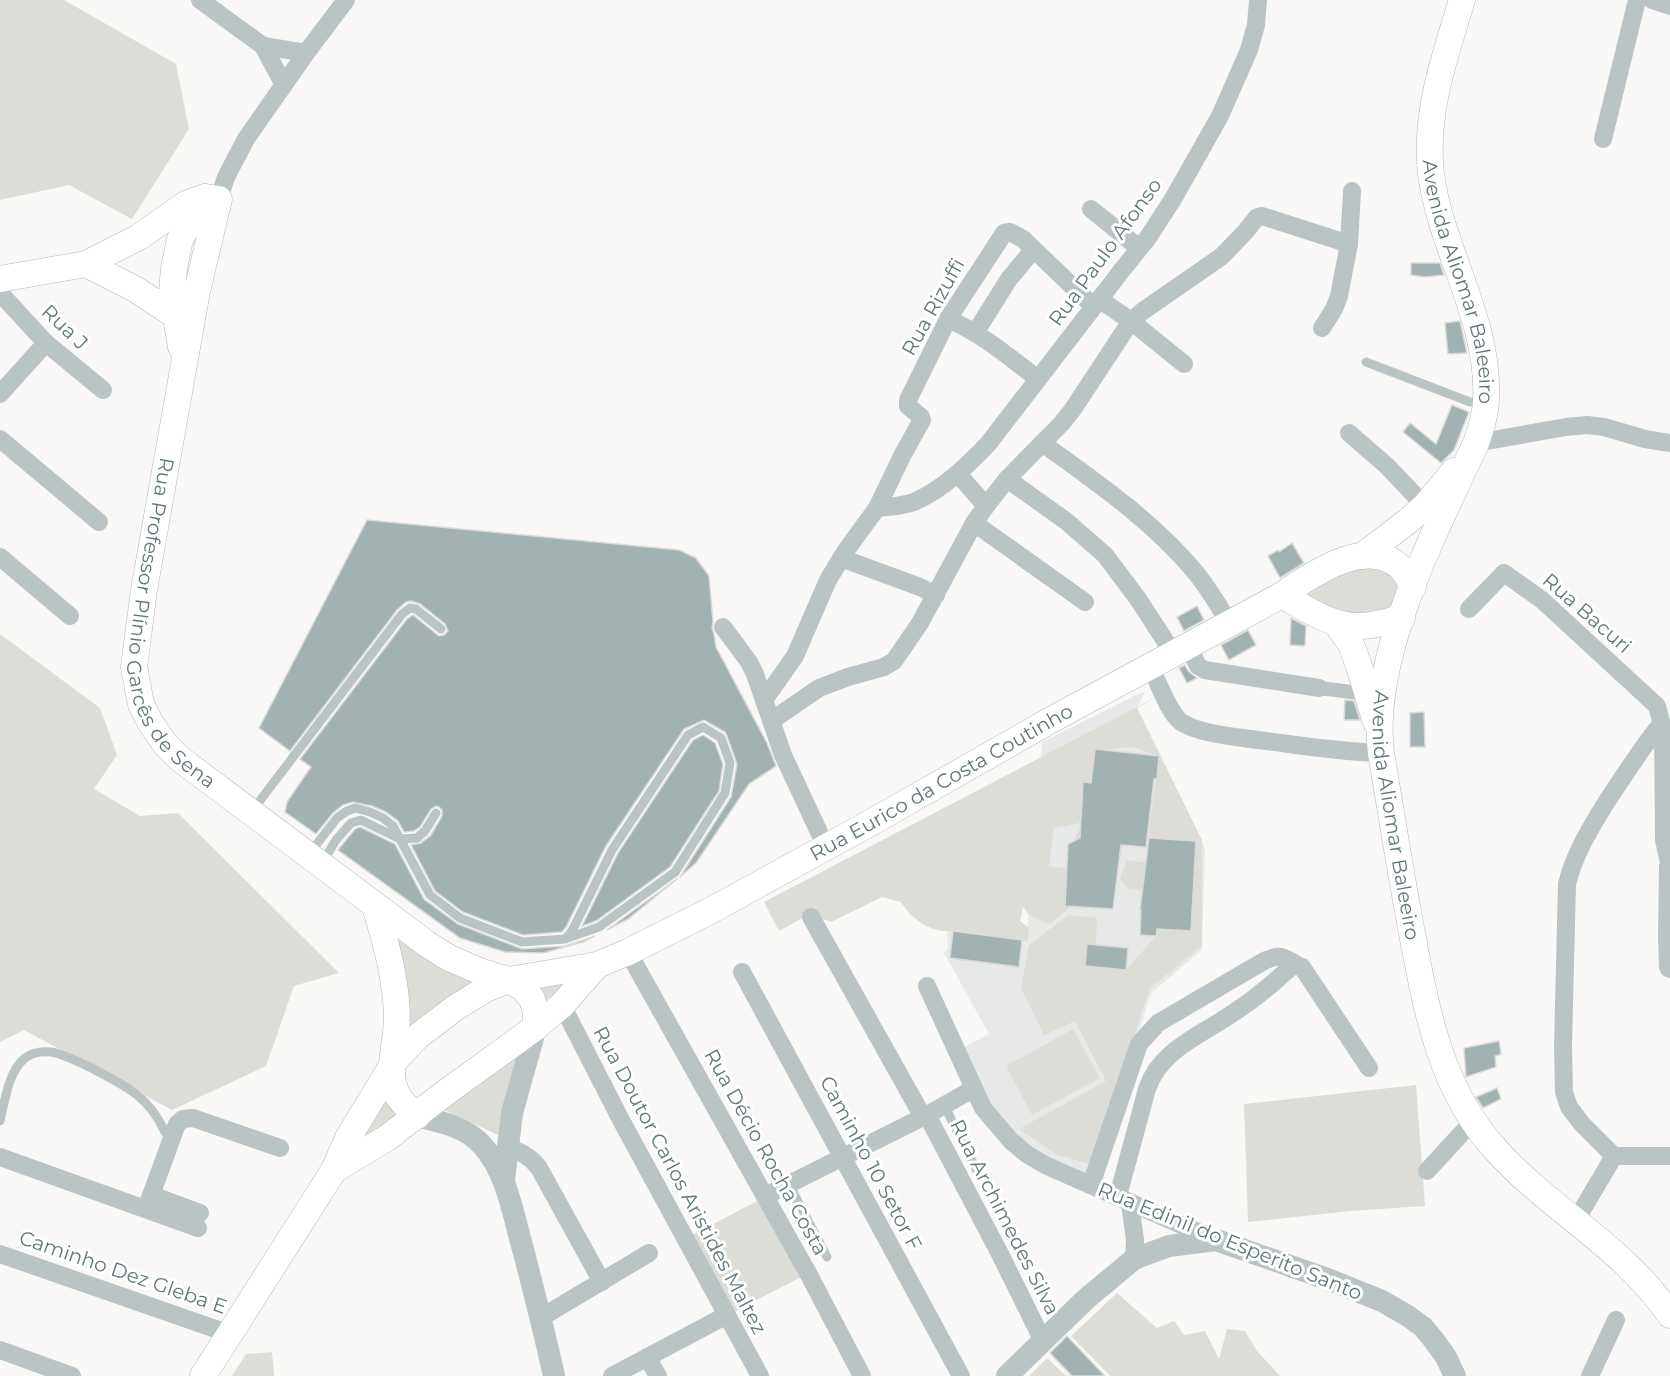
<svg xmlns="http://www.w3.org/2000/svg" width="1670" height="1376" viewBox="0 0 1670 1376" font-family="Montserrat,sans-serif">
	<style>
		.built { fill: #e7e8e8 }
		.green { fill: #dcddd6 }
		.building { fill: #a2b2b2; stroke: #dbdad9; stroke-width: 1.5 }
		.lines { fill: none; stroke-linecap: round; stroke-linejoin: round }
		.secondary-casing { stroke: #aeb9ba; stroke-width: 27 }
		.service { stroke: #bbc4c5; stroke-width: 9 }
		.pedestrian { stroke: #bbc4c5; stroke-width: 14 }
		.minor { stroke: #bbc4c5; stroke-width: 18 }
		.tertiary { stroke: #bbc4c5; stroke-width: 22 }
		.secondary { stroke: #fff; stroke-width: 26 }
		.labels { text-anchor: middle; stroke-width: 6; stroke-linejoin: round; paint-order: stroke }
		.street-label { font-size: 20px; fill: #60787a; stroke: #fff }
	</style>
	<rect width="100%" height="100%" fill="#f9f8f7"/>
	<!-- built -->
	<polygon class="built" points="1145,691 1137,708 1205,848 1202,950 1151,993 1093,1177 1047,1159 1014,1135 974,1088 956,1051 989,1034 944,953 948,949 947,923 1027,935 1042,742"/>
	<!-- green -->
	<g class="green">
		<polygon points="0,0 64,0 176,64 189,129 132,219 69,185 0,200"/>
		<path d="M1374,563L1398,581L1393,604C1387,608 1380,615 1373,617C1349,622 1324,605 1304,594L1343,573Z"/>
		<polygon points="0,634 100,708 117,755 94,789 140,816 178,813 339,973 294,986 266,1066 172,1110 24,1030 0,1042"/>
		<path d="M1158,696L1137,708L1202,840V946L1150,988L1091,1164L1057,1155L1019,1129L1106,1081L1075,1021L1044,1035L1021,988L1029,945L1068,915L1097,918L1096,945L1086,966L1126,970L1156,936L1158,908L1173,909L1172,930L1191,931L1192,900L1152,892L1127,888L1120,878L1127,860L1162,865L1164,840L1149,838L1150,823L1159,756L1133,747L1095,750L1093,769L1095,783L1083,782L1081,805L1121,838L1072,843L1084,822L1054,828L1049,866L1070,869L1073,905L1050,924L1029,915L1023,907L1020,921L1029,928L1028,941L953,931C931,933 912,920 901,902L882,897L831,922L810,914L779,931L764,902Z"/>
		<polygon points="391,936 482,982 406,1036"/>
		<polygon points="565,982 543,1009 533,985"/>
		<polygon points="1073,1029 1100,1078 1032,1115 1006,1066"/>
		<polygon points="518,1049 500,1136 438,1107"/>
		<polygon points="1416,1085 1425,1206 1351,1211 1248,1222 1244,1104"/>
		<polygon points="384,1096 403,1114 348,1155"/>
		<polygon points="767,1196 807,1274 728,1315 688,1237"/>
		<polygon points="1117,1293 1157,1328 1174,1321 1184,1335 1205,1331 1219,1359 1227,1329 1245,1331 1257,1351 1280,1376 1283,1376 1110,1376 1071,1336"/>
		<polygon points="272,1352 274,1376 232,1376 246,1354"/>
		<polygon points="1047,1358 1066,1376 1029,1376"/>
	</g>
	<!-- building -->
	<g class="building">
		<polygon points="1411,263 1440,263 1444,275 1425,277 1411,275"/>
		<polygon points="1460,321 1467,353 1448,354 1445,323"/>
		<polygon points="1452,405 1469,412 1454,450 1441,463 1403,432 1410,423 1436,444"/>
		<polygon points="367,520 679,550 696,558 709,576 713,622 712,628 714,634 716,647 767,743 776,766 749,784 696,863 680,877 731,797 737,764 727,736 725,732 704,720 684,729 606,846 566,927 562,932 523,935 463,912 435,891 411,845 421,843 431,835 442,816 442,810 439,807 436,806 431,809 420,827 414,831 404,832 398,821 386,812 372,806 353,802 343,805 333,813 316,834 285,812 287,802 311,767 300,759 407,619 413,615 439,636 444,635 448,631 445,624 420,604 411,601 406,602 397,610 290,751 259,728"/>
		<polygon points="1292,543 1304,563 1280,578 1268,556 1278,550 1279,552"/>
		<polygon points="1197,606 1204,620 1184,631 1177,617"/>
		<polygon points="1291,618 1306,626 1305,646 1290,645"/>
		<polygon points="1248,630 1256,645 1229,660 1221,645"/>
		<polygon points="1185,665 1188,671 1197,678 1187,683 1179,668"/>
		<polygon points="1345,700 1354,701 1360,720 1344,720"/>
		<polygon points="1424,712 1425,747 1410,747 1410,713"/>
		<polygon points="703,735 715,743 723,764 719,791 670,867 596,921 582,926 618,853 693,740"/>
		<polygon points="1095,749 1159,756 1157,779 1154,779 1146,847 1121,845 1113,909 1065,906 1068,844 1080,838 1083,782 1091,783"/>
		<polygon points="360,827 395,844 424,899 458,924 522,949 565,946 595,936 583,942 543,953 505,952 460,938 338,850 355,829"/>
		<polygon points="1149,838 1196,841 1191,931 1157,929 1156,936 1140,935 1141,910 1140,910"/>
		<polygon points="678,878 628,919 607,930"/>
		<polygon points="953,931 1022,940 1019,967 950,958"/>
		<polygon points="1087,944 1128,948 1126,970 1085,966"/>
		<polygon points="1499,1041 1501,1054 1495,1056 1496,1067 1466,1077 1464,1048"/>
		<polygon points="1497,1088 1501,1099 1483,1108 1476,1097"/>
		<polygon points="1067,1336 1105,1376 1072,1376 1050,1353"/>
	</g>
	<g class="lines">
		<!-- secondary casing -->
		<g class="secondary-casing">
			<g id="secondary">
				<path id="s1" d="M1462,0C1445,56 1424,114 1431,174C1441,250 1490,320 1486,399C1486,414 1481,429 1476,443C1436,531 1369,655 1381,753C1391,811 1400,870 1411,928C1426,1007 1439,1088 1496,1150C1549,1209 1625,1248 1670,1315"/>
				<polyline points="86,264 135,289 176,316 186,317"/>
				<path id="s2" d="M0,279L86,264L139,237L186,204L205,197L219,199L197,291L144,590L134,667L141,704L150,722L165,744L180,759L427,944L449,958L482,972L509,980L523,988L532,999L536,1012V1027"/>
				<polyline points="181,347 172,292 174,268 180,239 205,197"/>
				<polyline points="1362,556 1408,521 1425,506 1454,471"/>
				<path d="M1282,595C1305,608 1332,627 1360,626C1374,626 1388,621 1402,618"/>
				<polyline points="1336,623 1351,644 1359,666 1376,722"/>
				<path d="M375,906C384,937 393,967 396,1000C397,1011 397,1022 396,1032C394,1054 387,1075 398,1096C402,1103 410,1110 417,1116"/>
				<polyline points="334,1170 387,1138 441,1096 536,1027 562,1005 597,965"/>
				<path id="s3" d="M203,1376L334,1170L348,1138L396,1059L417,1037L455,1008L486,989L509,980L597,965L628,952L710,911L872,822L1051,720L1282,595C1311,575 1366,536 1400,567C1406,572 1409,580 1413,587"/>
			</g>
		</g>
		<!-- service -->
		<g class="service">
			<polyline points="1366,362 1470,402"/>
			<polyline points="252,811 402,614 410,608 416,609 441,629"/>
			<polyline points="309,854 337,818 347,811 355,808 370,812 383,818 393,826 430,895 460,918 522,942 565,939 572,931 612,850 688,735 703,727 721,738 730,763 725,793 675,872 599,927 565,939"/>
			<polyline points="322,863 336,840 351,823 361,820 400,839 417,838 425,831 436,813"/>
			<polyline points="944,1105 978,1173"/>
			<path d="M0,1121C5,1101 8,1072 25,1058C33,1052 42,1051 51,1052C70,1055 122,1083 137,1095C150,1105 158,1117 165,1132"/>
			<polyline points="789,1184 827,1257"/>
		</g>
		<!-- pedestrian -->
		<polyline class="pedestrian" points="1319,688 1368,694"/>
		<!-- minor -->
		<g class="minor">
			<polyline points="200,0 263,46 284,85"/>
			<polyline points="1652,0 1670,6"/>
			<polyline points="263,46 306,53"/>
			<polyline points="1603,139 1637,0"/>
			<polyline points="219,199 226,177 246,139 306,53 346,0"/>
			<polyline points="1091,209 1139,248"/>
			<polyline points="0,293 46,343 103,390"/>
			<polyline points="1099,299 1131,321 1184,364"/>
			<path d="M948,319C981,333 1009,357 1038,379"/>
			<polyline points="1322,328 1334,309 1339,296 1349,244 1352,191"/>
			<polyline points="975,333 1009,279 1033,250"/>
			<polyline points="0,394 46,343"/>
			<polyline points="1349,433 1387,466 1425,506"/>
			<polyline points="0,439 99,522"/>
			<path d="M1042,443C1096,482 1153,521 1196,573C1209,589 1219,606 1229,623"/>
			<polyline points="1476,443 1566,427 1587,425 1604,427 1645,439 1670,443"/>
			<polyline points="958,474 986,506"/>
			<polyline points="1007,479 1066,521 1105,555 1138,599 1173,653"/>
			<polyline points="877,508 903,454 922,420 921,417 908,406 908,400 948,319 1004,233 1010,232 1023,239 1093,306"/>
			<polyline points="974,523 1085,602"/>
			<polyline points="0,557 70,616"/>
			<polyline points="841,558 920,587 936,595"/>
			<polyline points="1469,609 1504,573 1542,600 1657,706 1663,729 1664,840 1670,867"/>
			<polyline points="723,627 749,662 755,674 783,755 826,847"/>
			<polyline points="1188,645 1198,666 1205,670 1319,688"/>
			<path d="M1150,666C1158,681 1168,712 1181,722C1199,734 1237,737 1258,740C1299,745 1340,752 1381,753"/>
			<path d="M764,700L795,656L828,580L847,549L877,508C889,507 903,506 914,502C943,489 966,467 988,444L1122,270L1147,239L1173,199L1220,116L1249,50L1256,25L1258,0"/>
			<polyline points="771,721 819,688 848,677 884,667 894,661 920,623 974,523 986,506 1007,479 1062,423 1073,409 1131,321 1143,311 1222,256 1246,231 1257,217 1262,216 1349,244"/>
			<path d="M1670,729H1663L1660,728L1657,729C1639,752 1623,777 1607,801C1591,827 1574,854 1567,884L1563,1046L1564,1092L1569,1107L1582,1124L1614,1156H1670"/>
			<polyline points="811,917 923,1117"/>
			<polyline points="628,952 809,1275 862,1376"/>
			<polyline points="742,972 961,1376"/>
			<polyline points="927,986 983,1108 1011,1141 1028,1155 1047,1166 1216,1240"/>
			<polyline points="562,1005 621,1120 760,1376"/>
			<polyline points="927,1115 1000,1254 1043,1341"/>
			<path d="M507,1147C521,1152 530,1156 539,1168L602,1282"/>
			<polyline points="0,1157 198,1228"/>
			<polyline points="1427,1171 1473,1121"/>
			<path d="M1091,1185L1139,1044L1158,1023L1264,961C1279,954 1283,956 1297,965"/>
			<polyline points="151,1195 200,1213"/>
			<polyline points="765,1196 927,1115 973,1089"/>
			<path d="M1118,1196L1147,1089C1160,1049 1204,1034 1236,1011C1249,1003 1261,993 1273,983C1280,977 1287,970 1294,965L1302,967L1369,1068"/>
			<polyline points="1130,1203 1135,1240 1134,1259"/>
			<polyline points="146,1209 177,1124 183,1119 193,1118 280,1148"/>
			<polyline points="1575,1222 1614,1156"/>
			<polyline points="0,1254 230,1334"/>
			<polyline points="542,1317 649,1253"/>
			<polyline points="0,1350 72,1376"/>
			<polyline points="647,1357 658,1376"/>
			<polyline points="612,1376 727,1315"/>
			<polyline points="1590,1376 1616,1320"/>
		</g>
		<!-- tertiary -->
		<g class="tertiary">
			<polyline points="1670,867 1669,937 1670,967"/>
			<path d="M417,1116C440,1122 465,1126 482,1145C506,1172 512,1209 521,1242C533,1287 544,1331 554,1376"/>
			<polyline points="504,1180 512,1113 536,1027"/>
			<polyline points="1007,1376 1086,1299 1134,1259 1169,1246 1216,1240 1330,1280 1382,1301 1408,1316 1423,1327 1433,1339 1446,1357 1455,1376"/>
		</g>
		<!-- secondary -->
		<use href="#secondary" class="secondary"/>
	</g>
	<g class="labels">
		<!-- street labels -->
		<g class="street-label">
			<text transform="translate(1105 252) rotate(-54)" y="7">Rua Paulo Afonso</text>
			<text dy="7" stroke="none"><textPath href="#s1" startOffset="290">Avenida Aliomar Baleeiro</textPath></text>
			<text transform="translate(933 307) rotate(-61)" y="7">Rua Rizuffi</text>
			<text transform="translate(65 327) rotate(44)" y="7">Rua J</text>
			<text transform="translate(1587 613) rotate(41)" y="7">Rua Bacuri</text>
			<text dy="7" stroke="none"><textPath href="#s2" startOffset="682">Rua Professor Plínio Garcês de Sena</textPath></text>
			<text dy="7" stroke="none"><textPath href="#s3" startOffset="990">Rua Eurico da Costa Coutinho</textPath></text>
			<text dy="7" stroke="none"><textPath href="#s1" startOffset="848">Avenida Aliomar Baleeiro</textPath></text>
			<text transform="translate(766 1152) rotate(61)" y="7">Rua Décio Rocha Costa</text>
			<text transform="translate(871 1163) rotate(62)" y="7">Caminho 10 Setor F</text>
			<text transform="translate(680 1180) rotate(62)" y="7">Rua Doutor Carlos Aristides Maltez</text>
			<text transform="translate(1005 1217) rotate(63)" y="7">Rua Archimedes Silva</text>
			<text transform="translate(1230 1241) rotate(22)" y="7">Rua Edinil do Esperito Santo</text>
			<text transform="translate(123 1272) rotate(19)" y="7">Caminho Dez Gleba E</text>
		</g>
	</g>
</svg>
